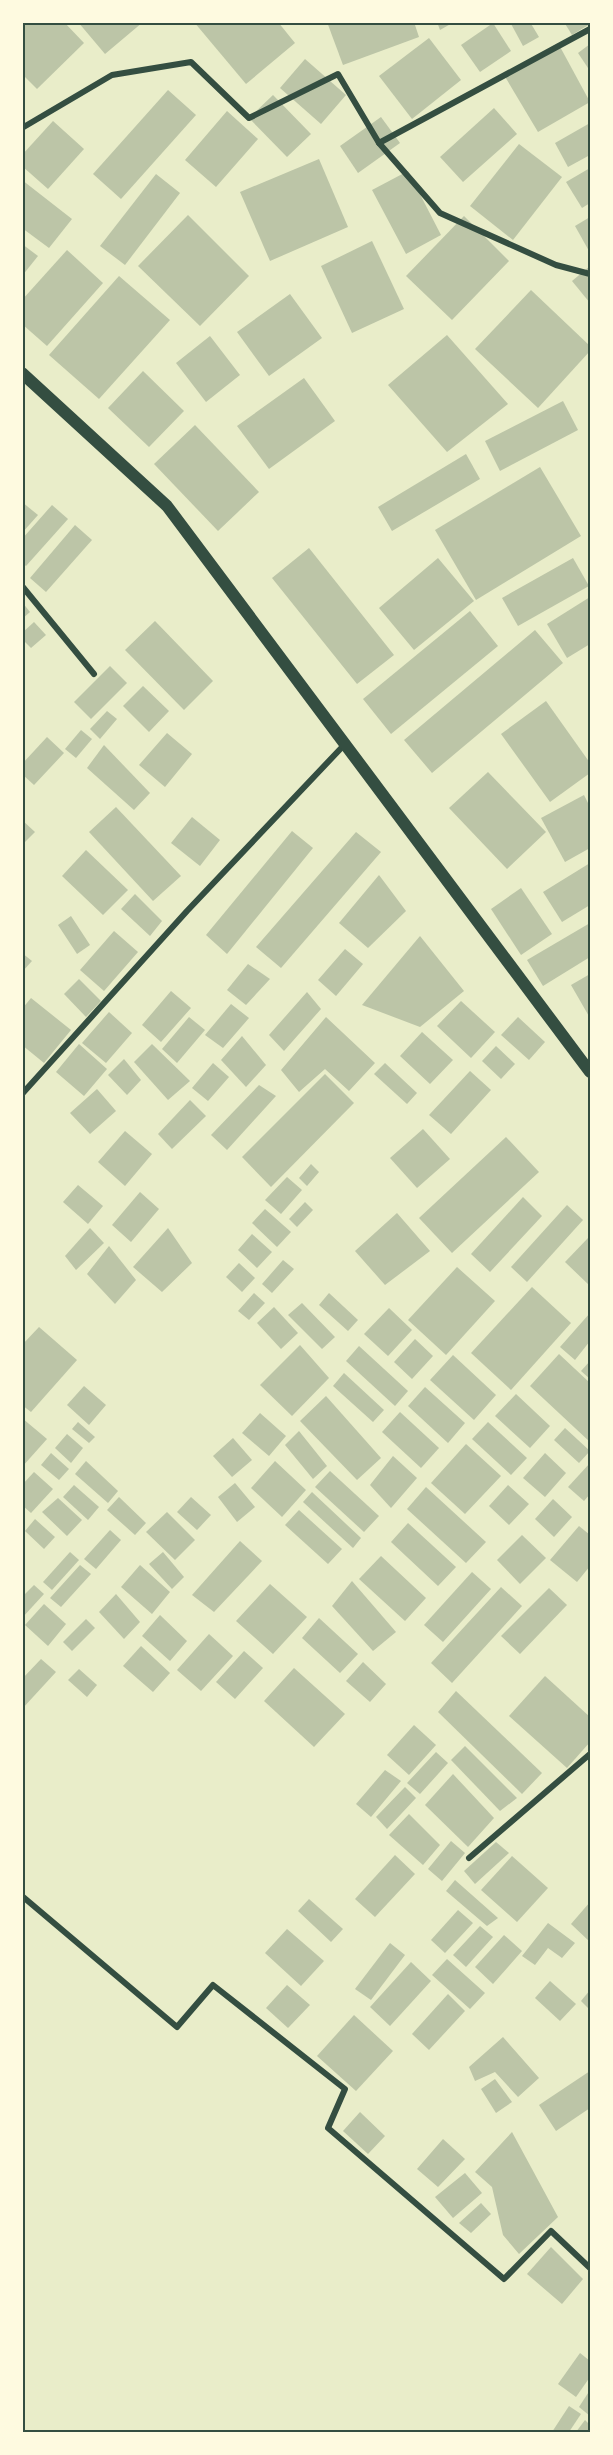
<svg xmlns="http://www.w3.org/2000/svg" width="613" height="2455" viewBox="0 0 613 2455" font-family="'Alegreya Sans',sans-serif">
	<style>
		.building { fill: #bcc5a7 }
		.lines { fill: none; stroke-linecap: round; stroke-linejoin: round }
		.minor { stroke: #344e41; stroke-width: 6 }
		.secondary { stroke: #344e41; stroke-width: 12 }
		.neatline { fill: none; stroke: #344e41; stroke-width: 2 }
	</style>
	<rect width="100%" height="100%" fill="#e9edc9"/>
	<!-- building -->
	<g class="building">
		<polygon points="22,22 64,22 84,43 37,89 22,74"/>
		<polygon points="78,22 143,22 105,54"/>
		<polygon points="194,22 278,22 295,43 246,84"/>
		<polygon points="327,22 414,22 419,37 343,65"/>
		<polygon points="437,22 454,22 440,30"/>
		<polygon points="510,22 530,22 539,37 523,46"/>
		<polygon points="564,22 590,22 590,24 572,35"/>
		<polygon points="493,23 511,51 480,72 461,45"/>
		<polygon points="429,38 461,80 412,119 379,76"/>
		<polygon points="558,43 590,102 538,132 504,75"/>
		<polygon points="590,44 590,71 578,53"/>
		<polygon points="305,59 346,95 321,124 280,88"/>
		<polygon points="168,90 196,115 121,199 93,174"/>
		<polygon points="273,95 311,134 287,157 249,118"/>
		<polygon points="494,108 517,134 463,182 440,157"/>
		<polygon points="227,111 258,139 216,187 185,160"/>
		<polygon points="381,117 400,143 358,173 340,146"/>
		<polygon points="53,121 84,149 48,189 22,166 22,155"/>
		<polygon points="590,123 590,155 568,167 555,143"/>
		<polygon points="519,144 562,177 513,240 470,206"/>
		<polygon points="319,159 348,227 270,261 240,192"/>
		<polygon points="590,168 590,203 582,208 566,182"/>
		<polygon points="408,171 441,235 406,254 372,190"/>
		<polygon points="156,174 180,193 125,265 100,246"/>
		<polygon points="22,180 72,219 49,248 22,228"/>
		<polygon points="188,215 249,276 200,326 138,266"/>
		<polygon points="464,216 509,261 452,320 406,276"/>
		<polygon points="590,217 590,251 589,251 575,226"/>
		<polygon points="372,241 404,309 352,333 321,266"/>
		<polygon points="22,244 38,256 22,276"/>
		<polygon points="67,250 103,283 47,346 22,324 22,300"/>
		<polygon points="590,266 590,303 572,281"/>
		<polygon points="119,276 170,320 99,399 49,355"/>
		<polygon points="531,290 590,346 590,351 538,408 475,349"/>
		<polygon points="290,294 322,338 269,376 237,332"/>
		<polygon points="447,335 508,404 447,452 388,385"/>
		<polygon points="210,336 240,375 206,402 176,363"/>
		<polygon points="143,371 184,411 149,447 108,408"/>
		<polygon points="304,378 335,421 269,469 237,426"/>
		<polygon points="563,401 578,430 500,471 485,441"/>
		<polygon points="195,425 259,492 218,531 154,464"/>
		<polygon points="466,454 480,479 392,531 378,507"/>
		<polygon points="540,467 581,536 476,600 435,530"/>
		<polygon points="22,502 38,515 22,533"/>
		<polygon points="52,505 68,519 26,566 22,563 22,539"/>
		<polygon points="75,525 92,540 46,592 30,578"/>
		<polygon points="309,548 394,655 357,684 272,578"/>
		<polygon points="438,558 474,601 414,650 379,608"/>
		<polygon points="573,558 589,586 518,626 502,598"/>
		<polygon points="590,597 590,644 567,658 547,624"/>
		<polygon points="22,602 30,612 22,619"/>
		<polygon points="470,611 498,646 391,734 363,699"/>
		<polygon points="155,621 213,681 184,710 125,650"/>
		<polygon points="34,622 46,635 31,648 22,639 22,633"/>
		<polygon points="535,630 563,663 432,773 404,740"/>
		<polygon points="110,666 127,683 91,719 74,702"/>
		<polygon points="143,686 169,711 149,732 123,706"/>
		<polygon points="546,701 590,763 590,773 550,802 501,734"/>
		<polygon points="107,711 117,719 100,739 90,729"/>
		<polygon points="81,730 92,739 76,758 65,749"/>
		<polygon points="167,733 192,754 165,787 139,765"/>
		<polygon points="47,737 64,753 34,785 22,774 22,764"/>
		<polygon points="104,745 150,793 134,810 87,768"/>
		<polygon points="488,772 546,832 507,869 449,808"/>
		<polygon points="584,795 590,807 590,848 565,862 541,818"/>
		<polygon points="116,807 181,876 153,901 89,832"/>
		<polygon points="192,817 220,840 200,866 171,843"/>
		<polygon points="22,820 35,832 22,845"/>
		<polygon points="292,831 313,848 227,954 206,935"/>
		<polygon points="356,832 381,852 281,968 256,947"/>
		<polygon points="86,850 128,890 103,915 62,876"/>
		<polygon points="590,863 590,905 562,922 543,892"/>
		<polygon points="379,875 406,911 368,948 339,923"/>
		<polygon points="521,888 552,934 521,955 491,909"/>
		<polygon points="135,894 162,921 150,936 121,909"/>
		<polygon points="71,916 90,945 77,954 58,925"/>
		<polygon points="590,923 590,957 543,986 527,960"/>
		<polygon points="114,931 138,952 104,991 80,970"/>
		<polygon points="420,936 464,991 420,1027 362,1005"/>
		<polygon points="345,949 363,964 336,996 318,980"/>
		<polygon points="22,953 32,961 22,972"/>
		<polygon points="248,964 270,979 246,1005 227,990"/>
		<polygon points="590,974 590,1018 571,985"/>
		<polygon points="79,979 101,1001 86,1017 64,994"/>
		<polygon points="171,991 191,1008 161,1042 142,1025"/>
		<polygon points="307,992 321,1009 284,1051 269,1035"/>
		<polygon points="31,998 71,1030 44,1063 22,1045 22,1009"/>
		<polygon points="461,1001 495,1032 471,1058 437,1026"/>
		<polygon points="231,1004 249,1018 223,1048 205,1035"/>
		<polygon points="109,1012 132,1033 106,1063 82,1043"/>
		<polygon points="189,1017 205,1030 177,1063 162,1049"/>
		<polygon points="326,1017 375,1063 349,1091 325,1069 299,1092 281,1070"/>
		<polygon points="518,1017 545,1042 529,1060 501,1035"/>
		<polygon points="422,1032 453,1060 430,1084 400,1056"/>
		<polygon points="242,1036 266,1065 246,1087 221,1060"/>
		<polygon points="79,1044 107,1069 84,1096 56,1072"/>
		<polygon points="152,1044 190,1081 168,1100 134,1062"/>
		<polygon points="496,1046 515,1064 501,1079 482,1061"/>
		<polygon points="124,1059 141,1080 127,1095 108,1075"/>
		<polygon points="213,1063 229,1077 208,1101 192,1088"/>
		<polygon points="385,1063 417,1093 407,1104 374,1074"/>
		<polygon points="470,1071 491,1090 451,1134 429,1115"/>
		<polygon points="325,1074 354,1103 271,1187 242,1157"/>
		<polygon points="259,1085 276,1096 227,1150 211,1135"/>
		<polygon points="97,1089 116,1111 90,1134 70,1113"/>
		<polygon points="190,1100 206,1116 172,1149 158,1134"/>
		<polygon points="423,1129 450,1159 417,1188 390,1158"/>
		<polygon points="125,1131 152,1154 125,1186 98,1162"/>
		<polygon points="506,1137 539,1172 452,1253 419,1218"/>
		<polygon points="311,1164 319,1172 307,1186 299,1178"/>
		<polygon points="287,1177 302,1190 281,1214 265,1200"/>
		<polygon points="78,1185 103,1206 88,1224 63,1202"/>
		<polygon points="140,1192 159,1209 131,1242 112,1225"/>
		<polygon points="523,1197 542,1216 490,1272 471,1254"/>
		<polygon points="305,1202 313,1210 297,1227 289,1219"/>
		<polygon points="567,1205 583,1220 527,1282 511,1267"/>
		<polygon points="265,1209 291,1232 277,1247 252,1223"/>
		<polygon points="397,1213 430,1251 385,1285 355,1251"/>
		<polygon points="90,1228 104,1243 76,1270 65,1256"/>
		<polygon points="168,1228 192,1263 162,1292 133,1267"/>
		<polygon points="252,1234 272,1252 257,1268 238,1250"/>
		<polygon points="589,1237 590,1238 590,1286 565,1262"/>
		<polygon points="109,1246 136,1280 115,1304 87,1274"/>
		<polygon points="283,1260 294,1269 272,1293 262,1284"/>
		<polygon points="239,1263 255,1278 242,1292 226,1277"/>
		<polygon points="457,1267 495,1301 446,1355 408,1320"/>
		<polygon points="532,1287 571,1323 511,1390 471,1353"/>
		<polygon points="254,1293 265,1303 249,1320 238,1311"/>
		<polygon points="329,1293 358,1320 348,1331 319,1305"/>
		<polygon points="302,1303 335,1337 322,1349 288,1315"/>
		<polygon points="274,1307 298,1333 281,1349 257,1323"/>
		<polygon points="389,1308 412,1330 388,1356 364,1334"/>
		<polygon points="590,1313 590,1341 575,1360 560,1347"/>
		<polygon points="39,1327 77,1360 31,1412 22,1405 22,1345"/>
		<polygon points="415,1339 433,1356 412,1379 394,1362"/>
		<polygon points="300,1345 329,1378 292,1416 260,1385"/>
		<polygon points="359,1346 408,1391 395,1406 346,1361"/>
		<polygon points="559,1354 590,1383 590,1442 530,1386"/>
		<polygon points="453,1355 496,1395 474,1420 430,1380"/>
		<polygon points="590,1361 590,1379 581,1371"/>
		<polygon points="344,1373 384,1410 373,1422 333,1386"/>
		<polygon points="84,1386 106,1405 89,1425 67,1405"/>
		<polygon points="425,1387 465,1423 448,1443 408,1406"/>
		<polygon points="516,1394 550,1426 530,1448 495,1416"/>
		<polygon points="326,1396 381,1458 357,1480 300,1421"/>
		<polygon points="400,1412 439,1448 421,1468 382,1432"/>
		<polygon points="260,1413 286,1436 269,1456 242,1433"/>
		<polygon points="22,1418 47,1439 22,1467"/>
		<polygon points="78,1422 95,1437 89,1443 72,1429"/>
		<polygon points="488,1422 527,1458 511,1475 472,1439"/>
		<polygon points="565,1428 590,1451 579,1463 554,1440"/>
		<polygon points="299,1431 327,1466 313,1479 285,1445"/>
		<polygon points="67,1434 83,1448 71,1463 55,1448"/>
		<polygon points="233,1438 252,1460 232,1477 213,1456"/>
		<polygon points="466,1444 501,1476 465,1514 431,1483"/>
		<polygon points="51,1453 69,1469 59,1480 41,1465"/>
		<polygon points="545,1453 566,1473 545,1497 523,1478"/>
		<polygon points="393,1456 417,1478 391,1508 370,1485"/>
		<polygon points="86,1461 118,1491 108,1503 75,1474"/>
		<polygon points="275,1461 306,1490 282,1517 251,1488"/>
		<polygon points="590,1463 590,1494 584,1501 568,1487"/>
		<polygon points="330,1471 379,1516 364,1532 315,1487"/>
		<polygon points="34,1472 53,1489 31,1513 22,1505 22,1485"/>
		<polygon points="235,1483 255,1507 237,1522 218,1497"/>
		<polygon points="74,1485 99,1507 88,1520 63,1497"/>
		<polygon points="508,1485 529,1504 509,1525 489,1506"/>
		<polygon points="426,1487 486,1542 466,1563 407,1509"/>
		<polygon points="312,1492 361,1538 353,1548 303,1502"/>
		<polygon points="119,1497 146,1523 135,1535 107,1510"/>
		<polygon points="191,1497 211,1515 197,1530 177,1512"/>
		<polygon points="58,1498 82,1520 67,1536 42,1512"/>
		<polygon points="553,1499 572,1517 554,1537 535,1519"/>
		<polygon points="299,1510 342,1549 328,1564 285,1525"/>
		<polygon points="167,1512 195,1540 175,1560 146,1532"/>
		<polygon points="35,1519 55,1537 44,1549 25,1531"/>
		<polygon points="408,1523 456,1567 438,1586 391,1542"/>
		<polygon points="579,1526 590,1535 590,1566 577,1582 550,1560"/>
		<polygon points="110,1530 121,1540 96,1569 84,1559"/>
		<polygon points="522,1535 546,1558 520,1584 497,1560"/>
		<polygon points="240,1541 262,1561 214,1612 192,1595"/>
		<polygon points="70,1552 79,1560 52,1590 43,1582"/>
		<polygon points="163,1552 184,1577 172,1589 149,1564"/>
		<polygon points="381,1556 426,1598 405,1621 359,1579"/>
		<polygon points="80,1565 91,1574 61,1607 50,1598"/>
		<polygon points="140,1565 170,1592 152,1614 121,1587"/>
		<polygon points="472,1572 491,1589 443,1642 424,1625"/>
		<polygon points="352,1581 396,1632 373,1651 332,1606"/>
		<polygon points="270,1584 307,1617 273,1654 236,1621"/>
		<polygon points="34,1585 44,1594 22,1618 22,1597"/>
		<polygon points="501,1587 522,1606 452,1683 431,1663"/>
		<polygon points="549,1588 567,1605 520,1654 501,1636"/>
		<polygon points="116,1594 140,1622 124,1639 99,1612"/>
		<polygon points="44,1604 66,1624 48,1646 25,1625"/>
		<polygon points="160,1615 187,1641 170,1661 142,1636"/>
		<polygon points="319,1618 358,1654 340,1673 302,1638"/>
		<polygon points="86,1619 95,1628 72,1651 63,1642"/>
		<polygon points="209,1634 233,1656 201,1691 177,1670"/>
		<polygon points="141,1646 170,1673 153,1692 123,1666"/>
		<polygon points="244,1651 263,1668 235,1699 216,1682"/>
		<polygon points="41,1659 56,1672 22,1709 22,1679"/>
		<polygon points="363,1662 386,1684 370,1702 346,1681"/>
		<polygon points="294,1668 345,1714 314,1747 264,1701"/>
		<polygon points="79,1669 97,1685 87,1697 68,1680"/>
		<polygon points="545,1676 590,1717 590,1742 567,1768 509,1716"/>
		<polygon points="456,1691 542,1773 522,1794 438,1712"/>
		<polygon points="414,1725 436,1745 409,1775 387,1755"/>
		<polygon points="465,1746 517,1798 500,1811 451,1760"/>
		<polygon points="436,1752 448,1763 420,1794 407,1783"/>
		<polygon points="385,1770 401,1781 371,1817 356,1804"/>
		<polygon points="453,1774 494,1818 468,1847 425,1805"/>
		<polygon points="405,1787 416,1798 387,1829 376,1817"/>
		<polygon points="409,1814 440,1845 423,1865 389,1835"/>
		<polygon points="451,1841 465,1853 442,1881 428,1869"/>
		<polygon points="496,1842 509,1853 475,1884 464,1871"/>
		<polygon points="395,1855 415,1874 375,1917 355,1899"/>
		<polygon points="512,1856 548,1888 517,1922 481,1890"/>
		<polygon points="455,1880 498,1918 487,1926 446,1891"/>
		<polygon points="309,1899 343,1929 331,1942 298,1911"/>
		<polygon points="590,1902 590,1942 571,1924"/>
		<polygon points="458,1910 473,1923 445,1953 431,1940"/>
		<polygon points="548,1923 575,1943 562,1958 548,1948 535,1965 522,1956"/>
		<polygon points="480,1926 493,1937 466,1967 453,1955"/>
		<polygon points="287,1929 324,1961 301,1986 265,1953"/>
		<polygon points="504,1935 522,1951 493,1984 475,1967"/>
		<polygon points="390,1943 405,1955 371,2000 355,1989"/>
		<polygon points="447,1959 485,1993 470,2009 432,1975"/>
		<polygon points="411,1962 431,1981 390,2026 370,2007"/>
		<polygon points="550,1981 576,2004 560,2021 535,1998"/>
		<polygon points="287,1985 310,2005 288,2028 266,2008"/>
		<polygon points="590,1990 590,2010 581,2001"/>
		<polygon points="448,1994 465,2011 429,2050 412,2034"/>
		<polygon points="354,2015 393,2051 356,2091 317,2056"/>
		<polygon points="503,2037 539,2078 518,2097 495,2072 475,2081 469,2067"/>
		<polygon points="590,2071 590,2108 556,2131 539,2105"/>
		<polygon points="495,2079 512,2102 496,2113 481,2089"/>
		<polygon points="360,2112 385,2136 368,2154 343,2131"/>
		<polygon points="512,2132 558,2217 519,2254 503,2235 492,2187 475,2172"/>
		<polygon points="443,2139 465,2159 438,2187 417,2169"/>
		<polygon points="465,2173 482,2193 453,2218 435,2197"/>
		<polygon points="481,2203 491,2214 471,2233 459,2223"/>
		<polygon points="551,2247 583,2279 562,2304 527,2274"/>
		<polygon points="580,2353 590,2361 590,2377 576,2397 558,2384"/>
		<polygon points="590,2390 590,2416 579,2407"/>
		<polygon points="569,2406 581,2414 569,2432 552,2432"/>
		<polygon points="585,2420 590,2425 590,2432 576,2432"/>
	</g>
	<g class="lines">
		<!-- minor -->
		<g class="minor">
			<polyline points="22,128 112,75 191,62 249,118 338,74 379,143 590,29"/>
			<polyline points="379,143 440,213 556,265 590,274"/>
			<polyline points="22,586 94,674"/>
			<polyline points="22,1094 187,911 345,744"/>
			<polyline points="469,1858 590,1754"/>
			<polyline points="22,1896 177,2027 213,1985 345,2089 328,2128 504,2279 551,2231 590,2268"/>
		</g>
		<!-- secondary -->
		<polyline class="secondary" points="22,373 167,506 590,1072"/>
	</g>
	<!-- border -->
	<rect width="613" height="2455" fill="none" stroke="#fefae0" stroke-width="48"/>
	<rect x="24" y="24" width="565" height="2407" class="neatline"/>
</svg>
